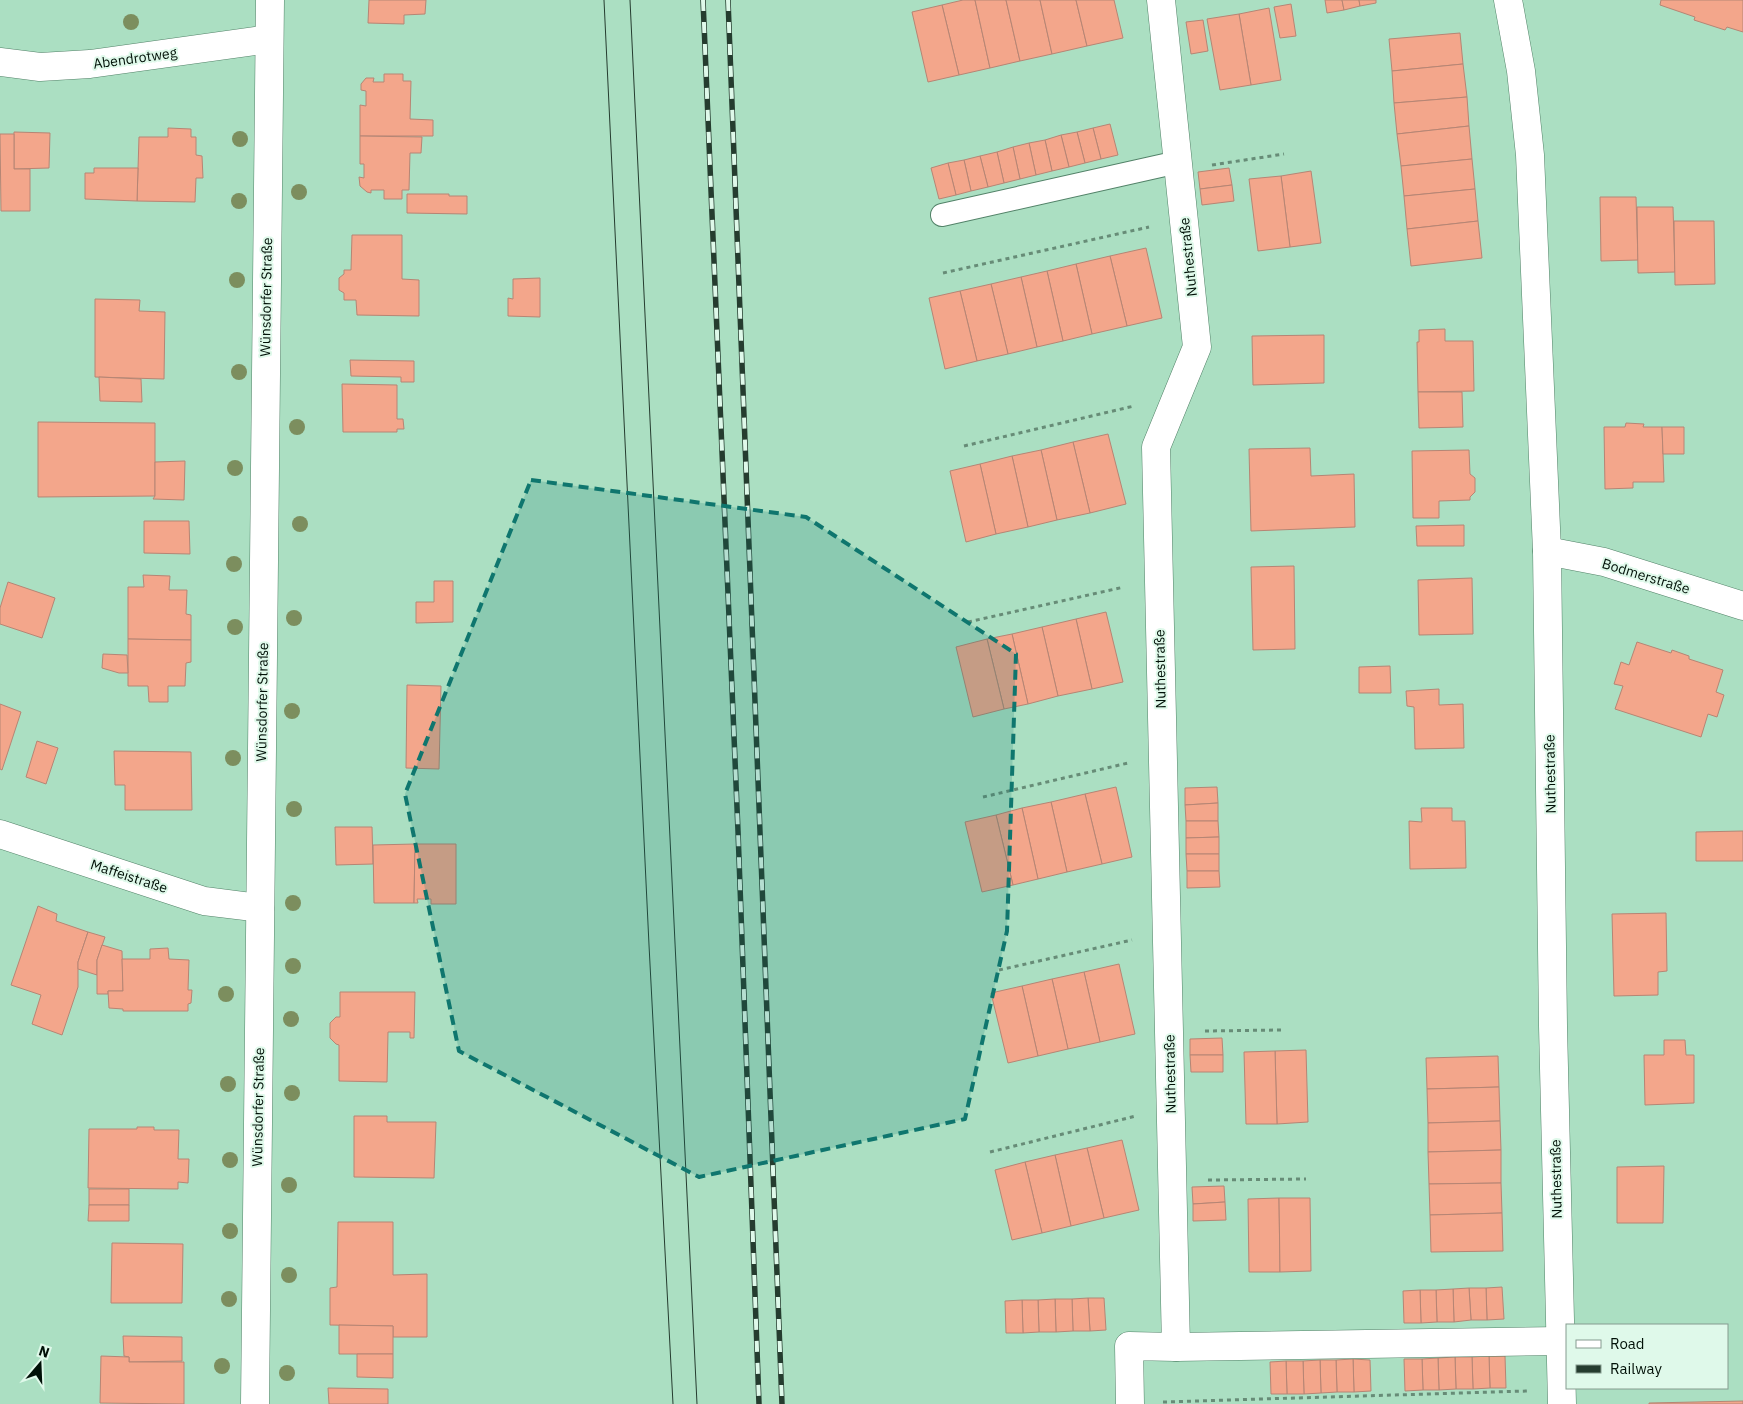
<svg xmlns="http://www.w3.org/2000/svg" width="1743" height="1404" viewBox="0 0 1743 1404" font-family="'IBM Plex Sans',sans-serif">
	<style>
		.building { fill: #f3a68b; stroke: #b68574 }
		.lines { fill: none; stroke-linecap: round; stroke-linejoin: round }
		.service-casing { stroke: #528268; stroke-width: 24 }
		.minor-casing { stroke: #528268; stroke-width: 29 }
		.path { stroke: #678c77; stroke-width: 3; stroke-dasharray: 4 4; stroke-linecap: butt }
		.service { stroke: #fff; stroke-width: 22 }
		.minor { stroke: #fff; stroke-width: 28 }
		.tram { stroke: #253c2f; stroke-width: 1 }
		.rail-casing { stroke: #253c2f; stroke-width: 5.5 }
		.rail { stroke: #dff9ea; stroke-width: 4; stroke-dasharray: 11; stroke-linecap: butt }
		.tree { fill: #7c8e5e }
		.marked { fill: #0f766e; fill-opacity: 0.2; stroke: #0f766e; stroke-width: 4; stroke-dasharray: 10 6; stroke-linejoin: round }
		.labels { text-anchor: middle; stroke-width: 4; stroke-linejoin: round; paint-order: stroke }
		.street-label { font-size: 14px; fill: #001007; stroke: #dff9ea }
	</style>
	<rect width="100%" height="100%" fill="#abdfc2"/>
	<!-- building -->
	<g class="building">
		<polygon points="369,0 426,0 425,14 404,15 404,24 368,23"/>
		<polygon points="963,0 975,0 990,68 959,75 942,5"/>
		<polygon points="975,0 1006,0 1020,61 990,68"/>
		<polygon points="1006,0 1040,0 1052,54 1020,61"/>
		<polygon points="1040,0 1076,0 1087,46 1052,54"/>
		<polygon points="1076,0 1114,0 1123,38 1087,46"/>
		<polygon points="1325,0 1342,0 1344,10 1327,13"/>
		<polygon points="1342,0 1359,0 1360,6 1344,10"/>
		<polygon points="1359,0 1376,0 1376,3 1360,6"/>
		<polygon points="1661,0 1743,0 1743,32 1727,27 1725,30 1694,20 1695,17 1660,5"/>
		<polygon points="1291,4 1296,36 1280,38 1274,7"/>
		<polygon points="942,5 959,75 928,82 912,12"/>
		<polygon points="1269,8 1281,80 1251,85 1239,14"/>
		<polygon points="1239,14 1251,85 1220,90 1207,19"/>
		<polygon points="1203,20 1208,51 1191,54 1186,22"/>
		<polygon points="1460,33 1463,64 1392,71 1389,39"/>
		<polygon points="1463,64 1467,97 1394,103 1392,71"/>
		<polygon points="384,74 403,74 403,81 411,81 410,119 433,120 433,136 360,136 360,105 366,106 366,91 361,90 361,84 366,78 374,78 373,82 384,82"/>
		<polygon points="1467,97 1469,126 1397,134 1394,103"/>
		<polygon points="1110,124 1118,155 1101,159 1093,128"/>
		<polygon points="1469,126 1472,159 1401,166 1397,134"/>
		<polygon points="168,128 191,129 191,137 196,137 196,155 202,156 203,178 196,178 195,202 137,201 139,137 168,137"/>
		<polygon points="1093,128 1101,159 1085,163 1077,132"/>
		<polygon points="14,132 50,133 49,168 14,169"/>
		<polygon points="1077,132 1085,163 1069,167 1061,135"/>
		<polygon points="0,134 14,134 14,169 30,169 30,211 1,211"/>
		<polygon points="1061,135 1069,167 1052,171 1045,140"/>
		<polygon points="360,136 422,137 421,153 410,153 409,190 402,190 402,199 384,199 384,190 371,190 371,193 367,192 360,186 359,177 364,178 364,164 360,164"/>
		<polygon points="1045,140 1052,171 1036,175 1029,143"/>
		<polygon points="1029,143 1036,175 1020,179 1013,147"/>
		<polygon points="1013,147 1020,179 1004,183 997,152"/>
		<polygon points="997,152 1004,183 988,187 980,156"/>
		<polygon points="980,156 988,187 971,191 964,160"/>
		<polygon points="1472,159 1475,189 1404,196 1401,166"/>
		<polygon points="964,160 971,191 956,195 948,163"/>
		<polygon points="948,163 956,195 939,199 931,168"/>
		<polygon points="94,168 138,168 137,201 85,199 85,173 94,173"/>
		<polygon points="1229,168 1232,185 1200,189 1198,172"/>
		<polygon points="1311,171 1321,243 1290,247 1281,176"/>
		<polygon points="1281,176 1290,247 1258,251 1249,179"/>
		<polygon points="1232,185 1234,201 1202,205 1200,189"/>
		<polygon points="1475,189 1478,221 1407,229 1404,196"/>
		<polygon points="407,194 449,194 449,196 467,196 467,214 407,213"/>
		<polygon points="1600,197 1636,197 1638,260 1601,261"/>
		<polygon points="1637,207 1673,207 1675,272 1638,273"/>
		<polygon points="1478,221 1482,258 1411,266 1407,229"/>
		<polygon points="1674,221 1714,221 1715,284 1675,285"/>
		<polygon points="352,235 402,235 402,279 419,280 419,316 357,315 356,300 344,300 344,293 339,290 339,278 344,274 344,270 351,270"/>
		<polygon points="1146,248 1162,318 1127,326 1110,256"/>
		<polygon points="1110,256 1127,326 1092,334 1076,264"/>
		<polygon points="1076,264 1092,334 1063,341 1047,271"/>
		<polygon points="1047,271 1063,341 1037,347 1021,277"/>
		<polygon points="1021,277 1037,347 1008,354 991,284"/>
		<polygon points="540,278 540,317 508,316 508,298 513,299 513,279"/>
		<polygon points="991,284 1008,354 977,361 960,291"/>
		<polygon points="960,291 977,361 945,369 929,298"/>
		<polygon points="95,299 140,300 139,311 165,312 164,379 95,377"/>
		<polygon points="1445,329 1445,341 1473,341 1474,391 1418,392 1417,342 1419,342 1419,330"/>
		<polygon points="1324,335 1324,383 1253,385 1252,336"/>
		<polygon points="350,360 414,361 414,382 401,382 401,377 351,376"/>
		<polygon points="99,377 141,379 142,402 100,401"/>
		<polygon points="342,384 397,385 397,419 403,419 404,429 397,429 397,432 343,432"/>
		<polygon points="1418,392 1462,392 1463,427 1419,428"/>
		<polygon points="38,422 155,423 155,496 38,497"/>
		<polygon points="1626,423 1644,424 1643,427 1662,427 1664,482 1633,482 1633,488 1605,489 1604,427 1625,427"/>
		<polygon points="1662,427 1684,427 1684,454 1663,454"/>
		<polygon points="1108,434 1126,504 1090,513 1073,442"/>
		<polygon points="1073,442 1090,513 1057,520 1041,450"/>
		<polygon points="1310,448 1311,476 1354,474 1355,527 1251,531 1249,449"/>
		<polygon points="1041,450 1057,520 1028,527 1012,456"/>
		<polygon points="1469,450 1470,474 1475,478 1475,492 1470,497 1470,500 1439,501 1439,518 1413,518 1412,451"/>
		<polygon points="1012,456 1028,527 996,534 980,464"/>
		<polygon points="185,461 184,500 153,499 155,496 155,462"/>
		<polygon points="980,464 996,534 966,542 950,471"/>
		<polygon points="144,521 189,521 190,554 144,553"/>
		<polygon points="1464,525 1464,546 1417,546 1416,526"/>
		<polygon points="1294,566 1295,649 1253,650 1251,567"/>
		<polygon points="143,575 170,576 169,590 187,590 186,614 191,615 191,640 128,639 128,587 144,587"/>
		<polygon points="1472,578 1473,634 1419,635 1418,580"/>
		<polygon points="434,581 453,581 453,622 416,623 416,602 434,602"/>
		<polygon points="8,582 55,598 42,638 0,624 0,608"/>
		<polygon points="1106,612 1123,682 1092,689 1076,619"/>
		<polygon points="1076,619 1092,689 1058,696 1042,627"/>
		<polygon points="1042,627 1058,696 1028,704 1012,634"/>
		<polygon points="1012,634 1028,704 1004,709 987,639"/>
		<polygon points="128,639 191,640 191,662 186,663 185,686 168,686 168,702 149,702 148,686 128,686"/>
		<polygon points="987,639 1004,709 973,717 956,647"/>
		<polygon points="1637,642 1671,653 1672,650 1689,656 1689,659 1723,670 1716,692 1724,695 1717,717 1708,714 1701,737 1615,709 1623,686 1614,684 1621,662 1629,665"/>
		<polygon points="103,654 127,655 128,673 119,673 102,668"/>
		<polygon points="1390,666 1391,693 1359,693 1359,667"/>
		<polygon points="407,685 441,686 439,769 406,768"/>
		<polygon points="1439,689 1439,705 1463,704 1464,748 1415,749 1414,707 1407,706 1406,691"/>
		<polygon points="0,704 21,712 2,770 0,769"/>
		<polygon points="37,741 58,748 46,784 26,777"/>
		<polygon points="114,751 191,752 192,810 125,810 125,785 115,785"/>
		<polygon points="1116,787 1132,857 1102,864 1085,794"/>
		<polygon points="1217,787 1218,803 1185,805 1185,788"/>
		<polygon points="1085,794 1102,864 1067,872 1051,802"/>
		<polygon points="1051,802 1067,872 1038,879 1022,808"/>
		<polygon points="1218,803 1218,821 1186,821 1185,805"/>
		<polygon points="1022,808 1038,879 1013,885 996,815"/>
		<polygon points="1421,808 1452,808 1452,821 1465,821 1466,868 1410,869 1409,821 1422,822"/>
		<polygon points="996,815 1013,885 982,892 965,822"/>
		<polygon points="1186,821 1218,821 1219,837 1186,838"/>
		<polygon points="335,827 372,827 373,864 336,865"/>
		<polygon points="1743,831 1743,861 1696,861 1696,832"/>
		<polygon points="1219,837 1219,854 1186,854 1186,838"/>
		<polygon points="415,844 414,903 374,903 373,845"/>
		<polygon points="415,844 456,844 456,904 431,904 431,899 417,899 418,903 414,903"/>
		<polygon points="1186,854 1219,854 1219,871 1187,871"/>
		<polygon points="1187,871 1219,871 1220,887 1187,888"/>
		<polygon points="38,906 57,914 56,921 88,932 78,962 78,987 62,1035 32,1024 41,995 11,985"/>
		<polygon points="1666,913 1667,971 1658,972 1658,995 1614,996 1612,914"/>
		<polygon points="88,932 105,937 97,960 97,975 78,969 78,962"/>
		<polygon points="102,945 122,951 123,991 108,991 108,994 97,994 97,960"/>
		<polygon points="168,948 169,959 189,960 188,990 192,990 191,1003 188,1004 188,1011 123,1011 123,1009 109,1008 108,991 123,991 122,959 150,959 150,949"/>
		<polygon points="1119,964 1135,1034 1100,1042 1084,972"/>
		<polygon points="1084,972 1100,1042 1068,1049 1052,979"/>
		<polygon points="1052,979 1068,1049 1038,1056 1022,986"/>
		<polygon points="1022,986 1038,1056 1008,1063 991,993"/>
		<polygon points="340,992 415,992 414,1038 410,1038 410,1032 388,1032 387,1082 339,1081 339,1045 336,1044 330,1038 330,1023 336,1017 340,1017"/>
		<polygon points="1222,1038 1223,1055 1190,1055 1190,1039"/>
		<polygon points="1664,1040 1685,1040 1686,1055 1694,1055 1694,1103 1645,1105 1644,1055 1664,1055"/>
		<polygon points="1306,1050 1308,1122 1277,1124 1275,1051"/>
		<polygon points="1275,1051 1277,1124 1246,1124 1244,1052"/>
		<polygon points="1190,1055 1223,1055 1223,1072 1191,1072"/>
		<polygon points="1498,1056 1499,1087 1427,1089 1426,1058"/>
		<polygon points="1499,1087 1500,1121 1428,1123 1427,1089"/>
		<polygon points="354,1116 387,1116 387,1122 436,1122 434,1178 354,1177"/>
		<polygon points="1500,1121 1501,1150 1428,1152 1428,1123"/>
		<polygon points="137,1127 154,1127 154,1130 179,1130 178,1159 189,1159 188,1183 178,1182 178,1189 88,1188 89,1129 137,1129"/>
		<polygon points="1122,1140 1139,1210 1104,1218 1087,1148"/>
		<polygon points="1087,1148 1104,1218 1071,1226 1055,1155"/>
		<polygon points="1501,1150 1501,1183 1429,1184 1428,1152"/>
		<polygon points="1055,1155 1071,1226 1042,1233 1025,1162"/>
		<polygon points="1025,1162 1042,1233 1012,1240 995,1170"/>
		<polygon points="1664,1166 1663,1223 1617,1223 1617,1167"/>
		<polygon points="1501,1183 1502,1213 1430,1215 1429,1184"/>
		<polygon points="1224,1186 1225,1202 1193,1204 1192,1187"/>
		<rect x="89" y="1189" width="40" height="16"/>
		<polygon points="1279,1198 1280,1272 1249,1272 1248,1199"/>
		<polygon points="1279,1198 1310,1198 1311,1271 1280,1272"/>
		<polygon points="1225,1202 1226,1220 1193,1221 1193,1204"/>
		<polygon points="89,1205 129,1205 129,1221 88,1221"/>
		<polygon points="1502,1213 1503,1251 1431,1252 1430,1215"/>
		<polygon points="338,1222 393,1222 393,1275 427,1274 427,1337 393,1337 393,1326 330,1325 330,1288 337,1287"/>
		<polygon points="112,1243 183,1244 182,1303 111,1303"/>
		<polygon points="1502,1287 1504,1319 1487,1320 1486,1288"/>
		<polygon points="1469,1288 1486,1288 1487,1320 1471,1320"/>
		<polygon points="1469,1288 1471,1320 1454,1322 1453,1289"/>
		<polygon points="1453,1289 1454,1322 1437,1322 1436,1290"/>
		<polygon points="1420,1290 1436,1290 1437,1322 1421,1323"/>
		<polygon points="1420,1290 1421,1323 1404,1323 1403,1291"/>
		<polygon points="1088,1298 1104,1298 1106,1330 1090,1331"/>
		<polygon points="1088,1298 1090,1331 1073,1331 1072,1299"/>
		<polygon points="1055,1299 1072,1299 1073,1331 1056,1332"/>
		<polygon points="1055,1299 1056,1332 1039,1332 1038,1300"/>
		<polygon points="1022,1300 1038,1300 1039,1332 1023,1333"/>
		<polygon points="1022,1300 1023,1333 1006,1333 1005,1301"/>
		<polygon points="339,1325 393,1326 393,1354 339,1354"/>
		<polygon points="123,1336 182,1337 182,1361 129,1362 129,1357 124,1356"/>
		<polygon points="357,1354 393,1354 393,1378 357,1377"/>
		<polygon points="101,1356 129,1357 129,1362 184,1362 184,1404 100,1403"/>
		<polygon points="1489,1356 1505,1356 1506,1388 1490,1388"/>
		<polygon points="1489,1356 1490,1388 1473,1389 1472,1357"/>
		<polygon points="1455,1357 1472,1357 1473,1389 1456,1389"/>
		<polygon points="1455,1357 1456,1389 1439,1390 1438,1358"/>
		<polygon points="1438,1358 1439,1390 1423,1390 1422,1359"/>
		<polygon points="1353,1359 1370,1360 1371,1391 1354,1392"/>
		<polygon points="1353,1359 1354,1392 1337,1392 1336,1360"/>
		<polygon points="1404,1359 1422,1359 1423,1390 1405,1391"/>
		<polygon points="1320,1360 1336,1360 1337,1392 1321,1393"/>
		<polygon points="1320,1360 1321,1393 1304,1394 1303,1361"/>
		<polygon points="1286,1361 1303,1361 1304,1394 1287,1394"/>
		<polygon points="1286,1361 1287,1394 1271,1394 1270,1362"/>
		<polygon points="328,1388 388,1389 388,1404 329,1404"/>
		<polygon points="1743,1401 1743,1404 1649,1404 1649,1403"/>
	</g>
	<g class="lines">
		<!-- service casing -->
		<g class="service-casing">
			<polyline id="service" points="942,215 1178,162"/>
		</g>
		<!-- minor casing -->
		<g class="minor-casing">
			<g id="minor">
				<polyline points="1161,0 1197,347 1156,447 1176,1347"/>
				<polyline points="1508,0 1521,71 1530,155 1547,551 1553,1026 1562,1404"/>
				<polyline points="0,62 40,67 90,64 269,39"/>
				<polyline points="1547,551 1604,562 1743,606"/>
				<polyline points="0,834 204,901 260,908"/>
				<polyline points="255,1404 270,0"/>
				<polyline points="1130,1404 1129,1346 1176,1347 1560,1341"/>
			</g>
		</g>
		<!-- path -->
		<g class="path">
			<polyline points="1212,165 1284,154"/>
			<polyline points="943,273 1149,227"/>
			<polyline points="964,446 1134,406"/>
			<polyline points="968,622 1124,587"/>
			<polyline points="983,797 1128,763"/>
			<polyline points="999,970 1132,940"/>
			<polyline points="1205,1031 1281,1030"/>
			<polyline points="990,1152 1136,1116"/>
			<polyline points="1208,1180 1306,1179"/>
			<polyline points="1163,1402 1527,1391"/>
		</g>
		<!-- service -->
		<use href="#service" class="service"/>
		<!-- minor -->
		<use href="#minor" class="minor"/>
		<!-- tram -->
		<g class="tram">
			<polyline points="604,0 649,945 673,1404"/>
			<polyline points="630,0 697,1404"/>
		</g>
		<!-- rail casing -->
		<g class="rail-casing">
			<g id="rail">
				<polyline points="703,0 738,831 759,1404"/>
				<polyline points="728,0 782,1404"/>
			</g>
		</g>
		<!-- rail -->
		<use href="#rail" class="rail"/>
	</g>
	<!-- trees -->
	<g class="tree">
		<circle cx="131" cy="22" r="8"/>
		<circle cx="240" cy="139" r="8"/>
		<circle cx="299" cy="192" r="8"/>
		<circle cx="239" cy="201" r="8"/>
		<circle cx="237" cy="280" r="8"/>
		<circle cx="239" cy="372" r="8"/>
		<circle cx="297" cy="427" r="8"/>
		<circle cx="235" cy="468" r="8"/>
		<circle cx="300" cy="524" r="8"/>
		<circle cx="234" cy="564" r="8"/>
		<circle cx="294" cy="618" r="8"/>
		<circle cx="235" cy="627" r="8"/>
		<circle cx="292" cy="711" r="8"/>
		<circle cx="233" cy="758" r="8"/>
		<circle cx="294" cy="809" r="8"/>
		<circle cx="293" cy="903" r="8"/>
		<circle cx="293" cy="966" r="8"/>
		<circle cx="226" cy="994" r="8"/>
		<circle cx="291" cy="1019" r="8"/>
		<circle cx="228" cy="1084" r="8"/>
		<circle cx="292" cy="1093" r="8"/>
		<circle cx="230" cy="1160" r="8"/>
		<circle cx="289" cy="1185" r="8"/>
		<circle cx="230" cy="1231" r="8"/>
		<circle cx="289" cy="1275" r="8"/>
		<circle cx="229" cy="1299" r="8"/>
		<circle cx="222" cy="1366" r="8"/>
		<circle cx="287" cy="1373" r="8"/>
	</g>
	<!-- marked area -->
	<path class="marked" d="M531,480L806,517L1016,654L1007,931L965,1119L699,1177L459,1051L405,794Z"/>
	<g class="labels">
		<!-- street labels -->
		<g class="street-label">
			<text transform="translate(135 58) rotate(-8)" y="5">Abendrotweg</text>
			<text transform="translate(1188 257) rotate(-96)" y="5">Nuthestraße</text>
			<text transform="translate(266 297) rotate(-89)" y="5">Wünsdorfer Straße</text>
			<text transform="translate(1646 576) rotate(17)" y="5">Bodmerstraße</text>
			<text transform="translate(1160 669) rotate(-91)" y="5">Nuthestraße</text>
			<text transform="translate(262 702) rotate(-89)" y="5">Wünsdorfer Straße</text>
			<text transform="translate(1550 774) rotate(-91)" y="5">Nuthestraße</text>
			<text transform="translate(129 876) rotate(18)" y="5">Maffeistraße</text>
			<text transform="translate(1170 1074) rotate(-91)" y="5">Nuthestraße</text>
			<text transform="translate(258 1107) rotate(-89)" y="5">Wünsdorfer Straße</text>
			<text transform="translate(1556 1179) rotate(-91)" y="5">Nuthestraße</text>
		</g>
	</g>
	<!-- legend -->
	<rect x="1566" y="1324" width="162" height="65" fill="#dff9ea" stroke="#869c8f"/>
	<rect x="1576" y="1340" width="25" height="8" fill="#ffffff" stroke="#869c8f"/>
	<text x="1610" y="1349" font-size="15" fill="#001007">Road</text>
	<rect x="1576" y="1365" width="25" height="8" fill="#253c2f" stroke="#869c8f"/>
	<text x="1610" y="1374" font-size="15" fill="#001007">Railway</text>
	<!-- north arrow -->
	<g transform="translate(40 1364) rotate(19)" stroke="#dff9ea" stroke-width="4" paint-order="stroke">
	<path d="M0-4L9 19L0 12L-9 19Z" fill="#001007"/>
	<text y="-8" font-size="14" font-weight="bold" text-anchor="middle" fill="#001007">N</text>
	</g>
</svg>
